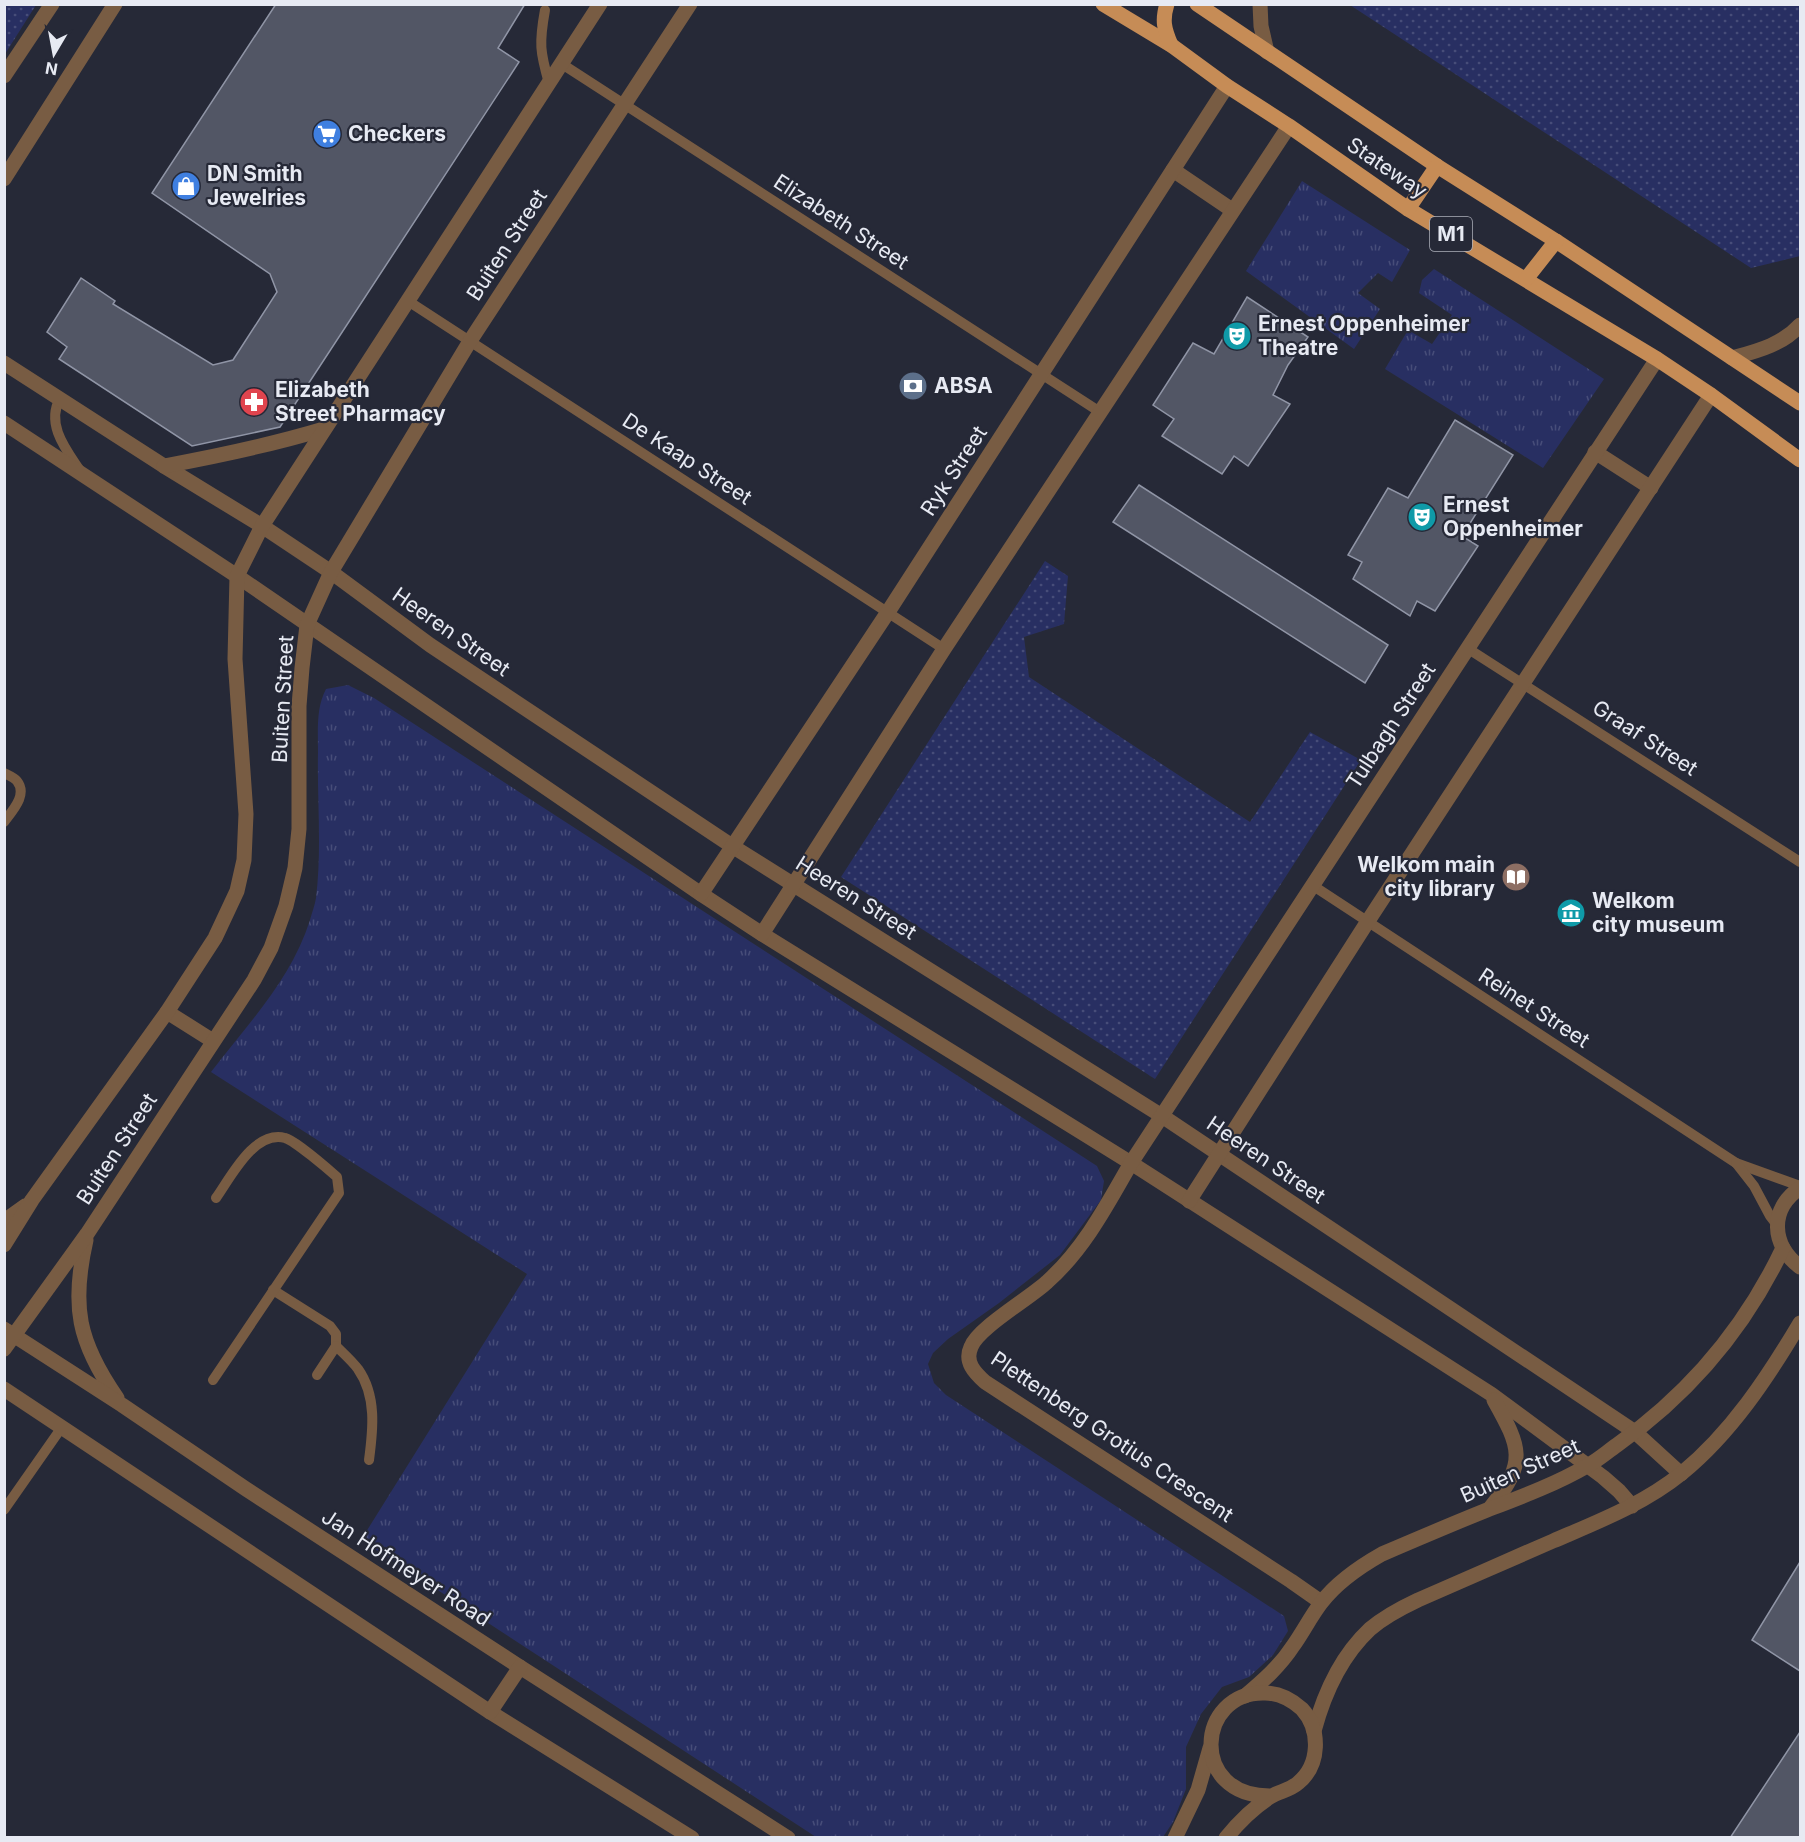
<svg xmlns="http://www.w3.org/2000/svg" width="1805" height="1842" viewBox="0 0 1805 1842" font-family="Inter,sans-serif">
	<style>
		.grass { fill: url(#grass-tufts) }
		.park { fill: url(#park-dots) }
		.building { fill: #525665; stroke: #9095a6; stroke-width: 1.5 }
		.lines { fill: none; stroke-linecap: round; stroke-linejoin: round }
		.service { stroke: #785c43; stroke-width: 10 }
		.minor { stroke: #785c43; stroke-width: 15 }
		.tertiary { stroke: #785c43; stroke-width: 15 }
		.primary { stroke: #c68c56; stroke-width: 15 }
		.labels { text-anchor: middle; stroke-width: 4.5; stroke-linejoin: round; paint-order: stroke }
		.shield { fill: #262937; stroke: #adb0bb; stroke-width: 1.5 }
		.shield-label { font-size: 20px; font-weight: bold; fill: #e7eaf3 }
		.poi-label { font-size: 21px; font-weight: bold; fill: #e7eaf3; stroke: #262937; text-anchor: start }
		.street-label { font-size: 21px; fill: #e7eaf3; stroke: #262937 }
	</style>
	<defs>
		<pattern id="grass-tufts" width="24" height="20" patternUnits="userSpaceOnUse" patternTransform="scale(1.5)"><rect width="24" height="20" fill="#282f62"/><path d="M3 7l-1-3M5 7V3M7 7l1-3M15 17l-1-3M17 17v-4M19 17l1-3" fill="none" stroke="#474d79"/></pattern>
		<pattern id="park-dots" width="8" height="8" patternUnits="userSpaceOnUse" patternTransform="scale(1.5)"><rect width="8" height="8" fill="#282f62"/><path d="M2 2h.1M6 6h.1" fill="none" stroke="#474d79" stroke-width="1.8" stroke-linecap="round"/></pattern>
	</defs>
	<rect width="100%" height="100%" fill="#262937"/>
	<!-- grass -->
	<g class="grass">
		<polygon points="1302,181 1410,250 1392,282 1378,273 1358,293 1380,309 1354,349 1246,271"/>
		<polygon points="1434,269 1604,379 1543,468 1385,369 1408,330 1432,344 1452,315 1419,293 1422,280"/>
		<path d="M348,685L374,698L1097,1166L1104,1181L1101,1200L1060,1255L999,1303L948,1339L933,1353L928,1364L934,1383L946,1395L1284,1616L1288,1631L1273,1655L1249,1677L1222,1687L1201,1714L1186,1747V1789L1173,1822L1163,1837H816L361,1540L527,1274L211,1072C248,1024 292,978 310,920C312,912 315,905 316,898C322,849 317,800 318,752C318,730 316,708 326,689Z"/>
	</g>
	<!-- park -->
	<g class="park">
		<polygon points="5,4 36,5 5,54 4,5"/>
		<polygon points="1350,5 1800,5 1800,256 1751,268"/>
		<polygon points="1045,561 1068,576 1064,624 1024,637 1029,677 1250,822 1310,732 1361,760 1155,1079 841,877"/>
	</g>
	<!-- building -->
	<g class="building">
		<polygon points="276,4 525,4 498,48 519,62 280,427 192,446 59,359 67,347 47,332 81,278 115,301 113,304 213,365 233,360 277,292 270,274 152,193"/>
		<polygon points="1247,297 1308,337 1288,365 1273,395 1290,404 1248,466 1234,456 1222,474 1162,436 1174,419 1153,405 1193,343 1214,354"/>
		<polygon points="1455,420 1513,455 1462,536 1478,546 1435,611 1417,601 1410,616 1353,579 1362,562 1348,555 1388,488 1408,498"/>
		<polygon points="1139,485 1388,645 1365,683 1113,522"/>
		<polygon points="1800,1562 1800,1671 1752,1640"/>
		<polygon points="1800,1732 1800,1838 1730,1838"/>
	</g>
	<g class="lines">
		<!-- service -->
		<g class="service">
			<path d="M545,10C539,43 540,52 549,83"/>
			<polyline points="562,64 1100,412"/>
			<polyline points="408,301 944,649"/>
			<path d="M60,398C46,424 65,448 79,469"/>
			<polyline points="1467,648 1800,862"/>
			<path d="M4,773C8,775 15,778 17,781C28,795 12,811 4,822"/>
			<polyline points="1312,885 1736,1163 1800,1186"/>
			<polyline points="1736,1163 1754,1186 1770,1216 1777,1225"/>
			<polyline points="273,1290 330,1326 336,1334 336,1346 317,1375"/>
			<path d="M336,1346C343,1353 352,1361 358,1369C377,1396 373,1430 369,1460"/>
			<path d="M213,1380L339,1193L337,1177C329,1170 294,1140 285,1138C254,1130 231,1177 216,1198"/>
			<polyline points="4,1510 62,1427"/>
		</g>
		<!-- minor -->
		<g class="minor">
			<polyline points="1260,4 1261,26 1267,52"/>
			<polyline points="1173,170 1232,210"/>
			<path d="M1732,358C1757,351 1782,345 1800,325"/>
			<polyline points="4,363 164,466 262,526 331,572 430,645 732,846 1162,1116 1635,1432 1681,1474"/>
			<polyline points="4,423 237,576 701,894 762,934 1131,1163 1491,1394 1603,1477 1619,1491 1632,1506"/>
			<polyline points="1595,452 1651,488"/>
			<path d="M164,466C218,456 271,445 324,429"/>
			<polyline points="701,894 888,612 1227,86"/>
			<polyline points="762,934 944,649 1289,126"/>
			<polyline points="167,1012 213,1041"/>
			<path d="M1800,1188C1769,1209 1771,1245 1800,1267"/>
			<polyline points="1189,1201 1368,921 1711,395"/>
			<polyline points="4,1221 25,1206"/>
			<path d="M86,1240C71,1306 78,1342 117,1398"/>
			<polyline points="4,1245 32,1200 167,1012 215,938 237,891 244,860 246,814 235,659 237,576 262,526 600,4"/>
			<polyline points="4,1329 122,1405 246,1489 520,1667 788,1838"/>
			<polyline points="4,1349 87,1234 254,980 271,948 286,906 295,868 299,829 299,706 302,668 307,625 331,572 470,341 690,4"/>
			<polyline points="4,1389 490,1712 692,1838"/>
			<path d="M1491,1507C1527,1462 1521,1448 1494,1400"/>
			<path d="M1321,1602L1291,1581L985,1382C975,1373 964,1362 971,1347C978,1328 1030,1298 1047,1282C1084,1249 1107,1205 1131,1163L1657,359"/>
			<path d="M1245,1696C1263,1681 1280,1666 1293,1646C1303,1632 1311,1616 1321,1603C1337,1582 1359,1567 1382,1554C1417,1539 1452,1524 1487,1510C1521,1497 1556,1484 1587,1466C1598,1460 1607,1452 1617,1445C1689,1394 1745,1328 1783,1248"/>
			<polyline points="490,1712 520,1667"/>
			<path d="M1314,1731C1324,1694 1341,1656 1370,1629C1384,1617 1401,1608 1418,1600C1463,1580 1508,1561 1553,1541C1597,1522 1644,1504 1682,1473C1731,1433 1768,1377 1800,1323"/>
			<polyline points="1175,1838 1198,1790 1210,1748"/>
			<path d="M1226,1838C1238,1823 1253,1808 1270,1797C1279,1791 1289,1791 1298,1783C1320,1765 1321,1730 1302,1709C1292,1700 1279,1693 1265,1693C1196,1691 1188,1797 1271,1796"/>
		</g>
		<!-- tertiary -->
		<g class="tertiary">
			<polyline points="4,76 52,4"/>
			<polyline points="4,179 115,4"/>
		</g>
		<!-- primary -->
		<g class="primary">
			<polyline points="1103,4 1171,45 1227,86 1289,126 1408,209 1657,359 1711,395 1800,460"/>
			<path d="M1167,4C1162,20 1164,29 1171,45"/>
			<polyline points="1197,4 1437,166 1556,241 1800,403"/>
			<polyline points="1408,209 1437,166"/>
			<polyline points="1526,279 1556,241"/>
		</g>
	</g>
	<!-- icons -->
	<defs>
		<g id="supermarket-disc" transform="scale(1.5)"><circle r="9.5" fill="#3f7fe0" stroke="#262937"/><path d="M-6-5.5h2.5l.6 2H6L4.5 2H-2.5L-4.4-4H-6ZM-1.5 3.2a1.3 1.3 0 1 0 .1 0ZM3 3.2a1.3 1.3 0 1 0 .1 0Z" fill="#fff"/></g>
		<g id="shop-disc" transform="scale(1.5)"><circle r="9.5" fill="#3f7fe0" stroke="#262937"/><path d="M-5-2.5h2.3a2.7 3.5 0 0 1 5.4 0H5L5.5 6h-11ZM-1.5-2.5h3a1.5 2.3 0 0 0-3 0Z" fill="#fff"/></g>
		<g id="theatre-disc" transform="scale(1.5)"><circle r="9.5" fill="#0f9aa8" stroke="#262937"/><path d="M-5-5.5Q0-4 5-5.5V0Q5 5 0 6Q-5 5-5 0ZM-3.3-2.5H-1v1.5H-3.3ZM1-2.5H3.3v1.5H1ZM-2.8 1Q0 5.5 2.8 1Z" fill="#fff"/></g>
		<g id="bank-disc" transform="scale(1.5)"><circle r="9.5" fill="#5c6f8a" stroke="#262937"/><path d="M-6-4H6V4H-6ZM0-2.3a2.3 2.3 0 1 0 0 4.6a2.3 2.3 0 1 0 0-4.6Z" fill="#fff"/></g>
		<g id="pharmacy-disc" transform="scale(1.5)"><circle r="9.5" fill="#e0444e" stroke="#262937"/><path d="M-2-6h4v4h4v4h-4v4h-4v-4h-4v-4h4Z" fill="#fff"/></g>
		<g id="library-disc" transform="scale(1.5)"><circle r="9.5" fill="#8d6e63" stroke="#262937"/><path d="M-6-4Q-3-5.5-.7-3.5V5Q-3 3-6 4ZM6-4Q3-5.5 .7-3.5V5Q3 3 6 4Z" fill="#fff"/></g>
		<g id="museum-disc" transform="scale(1.5)"><circle r="9.5" fill="#0f9aa8" stroke="#262937"/><path d="M0-6L6-3V-2H-6V-3ZM-5-1h2V3h-2ZM-1-1h2V3h-2ZM3-1h2V3H3ZM-6 4H6V6H-6Z" fill="#fff"/></g>
	</defs>
	<g fill-rule="evenodd">
		<use href="#supermarket-disc" x="327" y="134"/>
		<use href="#shop-disc" x="186" y="186"/>
		<use href="#theatre-disc" x="1237" y="336"/>
		<use href="#bank-disc" x="913" y="386"/>
		<use href="#pharmacy-disc" x="254" y="402"/>
		<use href="#theatre-disc" x="1422" y="517"/>
		<use href="#library-disc" x="1516" y="877"/>
		<use href="#museum-disc" x="1571" y="913"/>
	</g>
	<g class="labels">
		<!-- shield labels -->
		<rect class="shield" x="1430" y="217" width="42" height="34" rx="4.5"/>
		<g class="shield-label">
			<text x="1451" y="241">M1</text>
		</g>
		<!-- poi labels -->
		<g class="poi-label">
			<text x="348" y="141">Checkers</text>
			<text x="207" y="181">DN Smith<tspan x="207" dy="24">Jewelries</tspan></text>
			<text x="1258" y="331">Ernest Oppenheimer<tspan x="1258" dy="24">Theatre</tspan></text>
			<text x="934" y="393">ABSA</text>
			<text x="275" y="397">Elizabeth<tspan x="275" dy="24">Street Pharmacy</tspan></text>
			<text x="1443" y="512">Ernest<tspan x="1443" dy="24">Oppenheimer</tspan></text>
			<text x="1495" y="872" text-anchor="end">Welkom main<tspan x="1495" dy="24">city library</tspan></text>
			<text x="1592" y="908">Welkom<tspan x="1592" dy="24">city museum</tspan></text>
		</g>
		<!-- street labels -->
		<g class="street-label">
			<text transform="translate(1387 168) rotate(34)" y="7">Stateway</text>
			<text transform="translate(841 222) rotate(33)" y="7">Elizabeth Street</text>
			<text transform="translate(507 245) rotate(-57)" y="7">Buiten Street</text>
			<text transform="translate(687 459) rotate(33)" y="7">De Kaap Street</text>
			<text transform="translate(954 471) rotate(-57)" y="7">Ryk Street</text>
			<text transform="translate(451 632) rotate(35)" y="7">Heeren Street</text>
			<text transform="translate(283 699) rotate(-87)" y="7">Buiten Street</text>
			<text transform="translate(1391 726) rotate(-57)" y="7">Tulbagh Street</text>
			<text transform="translate(1645 738) rotate(33)" y="7">Graaf Street</text>
			<text transform="translate(856 898) rotate(32)" y="7">Heeren Street</text>
			<text transform="translate(1534 1008) rotate(33)" y="7">Reinet Street</text>
			<text transform="translate(117 1149) rotate(-57)" y="7">Buiten Street</text>
			<text transform="translate(1266 1160) rotate(34)" y="7">Heeren Street</text>
			<text transform="translate(1112 1437) rotate(34)" y="7">Plettenberg Grotius Crescent</text>
			<text transform="translate(1520 1471) rotate(-24)" y="7">Buiten Street</text>
			<text transform="translate(406 1568) rotate(33)" y="7">Jan Hofmeyer Road</text>
		</g>
	</g>
	<!-- border -->
	<rect width="1805" height="1842" fill="none" stroke="#e7eaf3" stroke-width="12"/>
	<!-- north arrow -->
	<g transform="translate(54 54) rotate(190)" stroke="#262937" stroke-width="4.5" paint-order="stroke">
	<path d="M0-4.5L10 22L0 15L-10 22Z" fill="#e7eaf3"/>
	<text y="-9" font-size="16" font-weight="bold" text-anchor="middle" fill="#e7eaf3">N</text>
	</g>
</svg>
